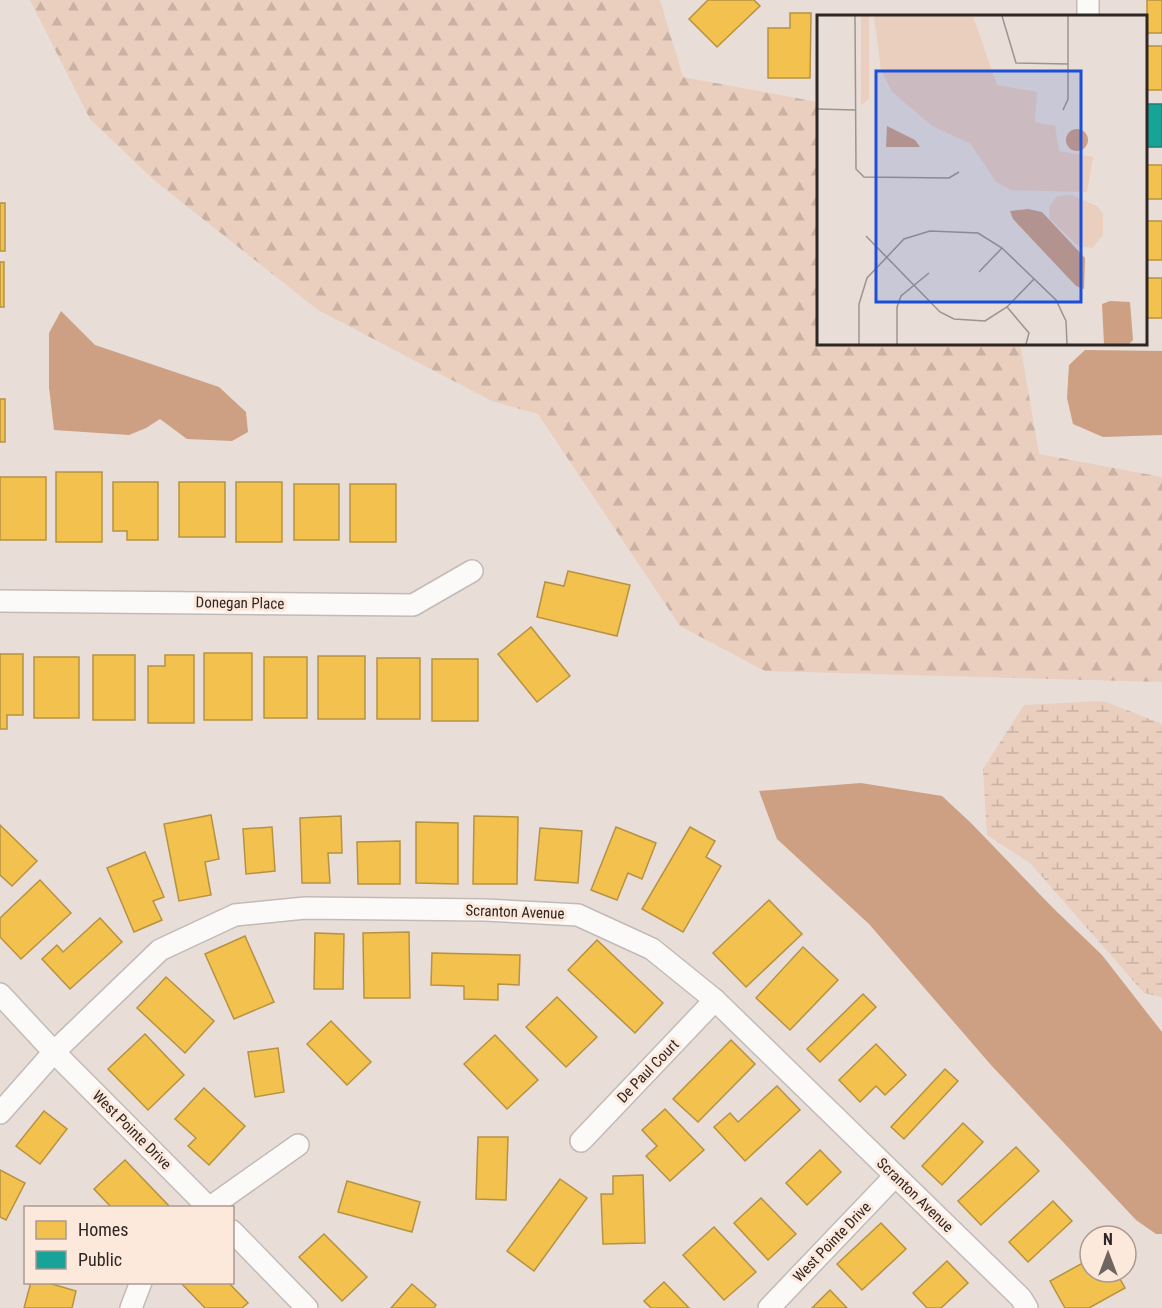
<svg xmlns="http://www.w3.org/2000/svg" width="1162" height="1308" viewBox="0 0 1162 1308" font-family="'Roboto Condensed',sans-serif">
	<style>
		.forest { fill: url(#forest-firs) }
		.wetland { fill: url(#wetland-marsh) }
		.water { fill: #cd9f83 }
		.homes { fill: #f2c14e; stroke: #b79241; stroke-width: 1.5 }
		.public { fill: #17a398; stroke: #1e7e75; stroke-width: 1.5 }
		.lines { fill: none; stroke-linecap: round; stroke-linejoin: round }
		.street-casing { stroke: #c3bab6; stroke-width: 24 }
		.street { stroke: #fcfaf9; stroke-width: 21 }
		.labels { text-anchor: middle; stroke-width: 6; stroke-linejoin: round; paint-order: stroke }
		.street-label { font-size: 15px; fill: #2e2622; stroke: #fde8dc }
		.inset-road { fill: none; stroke: #9e948f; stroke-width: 1.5 }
		.view { fill: #1d4ed8; fill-opacity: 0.15; stroke: #1d4ed8; stroke-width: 3 }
		.inset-edge { fill: none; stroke: #2e2622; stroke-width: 3 }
	</style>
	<defs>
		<pattern id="forest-firs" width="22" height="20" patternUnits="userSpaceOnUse" patternTransform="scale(1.5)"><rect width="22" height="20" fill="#eacebe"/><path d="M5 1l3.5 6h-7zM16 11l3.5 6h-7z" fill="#c9b1a3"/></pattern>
		<pattern id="wetland-marsh" width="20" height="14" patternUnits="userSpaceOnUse" patternTransform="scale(1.5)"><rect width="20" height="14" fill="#eacebe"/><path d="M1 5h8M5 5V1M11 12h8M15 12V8" fill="none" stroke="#c9b1a3"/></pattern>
	</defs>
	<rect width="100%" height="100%" fill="#e8ddd7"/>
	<!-- forest -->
	<polygon class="forest" points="30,0 660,0 683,77 818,102 818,344 1020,344 1039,454 1162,477 1162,682 765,671 680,626 538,414 492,401 318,310 155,181 90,119"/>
	<!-- wetland -->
	<polygon class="wetland" points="1104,701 1162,724 1162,997 1144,993 1030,863 987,835 983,769 1024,705"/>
	<!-- water -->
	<g class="water">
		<polygon points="61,311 95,345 219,387 246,412 248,432 232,441 187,439 160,419 146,428 129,435 54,430 49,387 49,333"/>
		<polygon points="1085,350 1162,351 1162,435 1103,437 1073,424 1067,398 1069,365"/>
		<polygon points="861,783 942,796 971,823 1053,908 1102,955 1162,1032 1162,1234 1156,1234 1136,1220 991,1065 869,924 777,839 759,791"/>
	</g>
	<!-- homes -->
	<g class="homes">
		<polygon points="708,0 754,0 760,6 717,47 689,19"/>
		<rect x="1147" y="0" width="15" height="33"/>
		<polygon points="790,13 811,13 810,78 768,78 768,28 790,28"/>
		<rect x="1146" y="46" width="16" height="44"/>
		<rect x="1146" y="165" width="16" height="34"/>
		<rect x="0" y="203" width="5" height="48"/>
		<rect x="1146" y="221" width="16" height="39"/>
		<rect x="0" y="262" width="4" height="45"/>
		<rect x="1146" y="278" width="16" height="40"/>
		<rect x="0" y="399" width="5" height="43"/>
		<rect x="56" y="472" width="46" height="70"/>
		<rect x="0" y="477" width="46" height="63"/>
		<polygon points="113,482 158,482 158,540 127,540 127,531 113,531"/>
		<rect x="179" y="482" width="46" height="55"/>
		<rect x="236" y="482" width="46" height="60"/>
		<rect x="294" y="484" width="45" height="56"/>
		<rect x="350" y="484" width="46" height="58"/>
		<polygon points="568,571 630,585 617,636 537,617 545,582 564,586"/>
		<polygon points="531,627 570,676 537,702 498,654"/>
		<rect x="204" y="653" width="48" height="67"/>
		<polygon points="0,654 23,654 23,715 7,715 7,729 0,729"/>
		<rect x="93" y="655" width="42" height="65"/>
		<polygon points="165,655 194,655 194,723 148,723 148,666 165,666"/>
		<rect x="318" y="656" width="47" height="63"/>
		<rect x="34" y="657" width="45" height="61"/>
		<rect x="264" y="657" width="43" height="61"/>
		<rect x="377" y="658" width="43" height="61"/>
		<rect x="432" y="659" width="46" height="62"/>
		<polygon points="211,815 219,859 205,862 211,895 179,901 164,824"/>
		<polygon points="341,816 342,853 328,853 330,883 302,883 300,818"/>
		<polygon points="474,816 518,817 517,884 473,884"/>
		<polygon points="416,822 458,823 458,884 416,883"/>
		<polygon points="0,825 37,861 12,886 0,875"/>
		<polygon points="272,827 275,871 246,874 243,829"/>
		<polygon points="616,827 656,843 642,879 628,873 617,900 591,890"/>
		<polygon points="690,827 715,841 706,857 721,866 683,932 642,909"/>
		<polygon points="540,828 582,831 578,883 535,880"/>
		<polygon points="400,841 400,884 358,884 357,842"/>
		<polygon points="145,852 164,897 153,901 162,920 134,932 107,868"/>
		<polygon points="40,880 71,913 21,959 0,937 0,918"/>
		<polygon points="769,900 802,934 746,987 713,953"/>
		<polygon points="100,918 122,942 70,989 42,959 57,945 63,952"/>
		<polygon points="409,932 410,998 364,998 363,933"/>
		<polygon points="315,933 344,934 343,989 314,989"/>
		<polygon points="245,936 274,1002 234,1019 205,954"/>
		<polygon points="597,940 663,1003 635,1033 568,970"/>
		<polygon points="803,947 838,980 790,1030 756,998"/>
		<polygon points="432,953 520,955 519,985 498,984 498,1000 464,999 464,986 431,985"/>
		<polygon points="166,977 214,1021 185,1053 137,1008"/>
		<polygon points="863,994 876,1007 820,1062 807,1049"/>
		<polygon points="557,997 597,1037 566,1067 526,1027"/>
		<polygon points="331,1021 371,1062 347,1085 307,1044"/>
		<polygon points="145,1034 184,1075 148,1110 108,1069"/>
		<polygon points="495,1035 538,1080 507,1109 464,1064"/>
		<polygon points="731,1040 755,1064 698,1122 673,1099"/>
		<polygon points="876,1044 906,1075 885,1095 876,1086 860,1102 839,1080"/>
		<polygon points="278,1048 284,1092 255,1097 248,1052"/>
		<polygon points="945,1069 958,1081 904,1139 891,1127"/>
		<polygon points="777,1086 800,1110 745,1161 714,1127 730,1113 738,1122"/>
		<polygon points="204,1088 245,1126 209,1165 188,1146 196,1138 175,1119"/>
		<polygon points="665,1109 704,1150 670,1181 646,1156 657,1146 642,1130"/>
		<polygon points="44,1111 67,1129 40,1164 16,1146"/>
		<polygon points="963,1123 983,1142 942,1185 922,1166"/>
		<polygon points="478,1137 508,1137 506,1200 476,1199"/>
		<polygon points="1016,1147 1039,1171 981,1225 958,1201"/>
		<polygon points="820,1150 841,1172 807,1205 786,1183"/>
		<polygon points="125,1160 169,1206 168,1208 112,1208 94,1189"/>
		<polygon points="0,1170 25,1183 6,1220 0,1217"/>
		<polygon points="643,1175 645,1243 603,1244 601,1194 613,1194 613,1176"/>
		<polygon points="560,1179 587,1198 534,1271 507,1251"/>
		<polygon points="347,1181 420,1202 412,1232 338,1212"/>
		<polygon points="761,1198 796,1234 768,1260 734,1223"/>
		<polygon points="1053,1201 1072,1221 1028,1262 1009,1242"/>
		<polygon points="881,1223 906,1249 862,1290 837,1264"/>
		<polygon points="714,1227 756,1272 724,1300 683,1255"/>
		<polygon points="324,1234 367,1277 342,1301 299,1257"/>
		<polygon points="1090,1259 1090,1272 1116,1272 1125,1288 1089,1308 1065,1308 1050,1281"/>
		<polygon points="947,1261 968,1283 941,1308 927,1308 913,1293"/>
		<polygon points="31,1282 45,1282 76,1291 72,1308 24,1308"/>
		<polygon points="228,1282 248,1303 242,1308 205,1308 181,1283"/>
		<polygon points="664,1282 689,1308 651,1308 644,1301"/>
		<polygon points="412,1284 436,1305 434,1308 391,1308"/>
		<polygon points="830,1290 847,1308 812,1308"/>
	</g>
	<!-- public -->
	<rect class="public" x="1146" y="104" width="16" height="43"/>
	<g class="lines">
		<!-- street casing -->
		<g class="street-casing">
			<g id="street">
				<polyline points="1088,0 1088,16"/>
				<polyline points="0,601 413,605 472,571"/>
				<polyline points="0,994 54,1052 209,1208"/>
				<polyline points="0,1113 54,1052 160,950 235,915 305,908 485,910 578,915 652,949 715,1000 1021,1298 1027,1308"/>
				<polyline points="581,1141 715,1000"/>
				<polyline points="209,1208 298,1145"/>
				<polyline points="232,1231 307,1308"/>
				<polyline points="131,1308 141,1282"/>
				<polyline points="769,1308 895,1176"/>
			</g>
		</g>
		<!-- street -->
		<use href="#street" class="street"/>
	</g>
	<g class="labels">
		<!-- street labels -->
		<g class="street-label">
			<text transform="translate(240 603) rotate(1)" y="5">Donegan Place</text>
			<text transform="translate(515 912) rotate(2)" y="5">Scranton Avenue</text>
			<text transform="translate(648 1071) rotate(-46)" y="5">De Paul Court</text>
			<text transform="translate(132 1130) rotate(45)" y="5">West Pointe Drive</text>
			<text transform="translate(915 1195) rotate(44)" y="5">Scranton Avenue</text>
			<text transform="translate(832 1242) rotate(-46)" y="5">West Pointe Drive</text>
		</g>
	</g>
	<!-- overview -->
	<g transform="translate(817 15)">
		<rect width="330" height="330" fill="#e8ddd7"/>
		<path d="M57,1H156L180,70L220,77L218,107L238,111L242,136L276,142L270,177L194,175L179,167L154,129L115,111L75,77L64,55Z" fill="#eacebe"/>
		<path d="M254,180L280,191L286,199V220L275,233L261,231L233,204L232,192L240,181Z" fill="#eacebe"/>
		<path d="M44,1H52V84L44,90Z" fill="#eacebe"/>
		<path d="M70,111L98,125L103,132H69ZM249 125a11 11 0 1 1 22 0a11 11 0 1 1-22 0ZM211,194L225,197L268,243L267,274L259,271L196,204L193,196ZM293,286L313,287L316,325L312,329H287L285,289Z" fill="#cd9f83"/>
		<path class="inset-road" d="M38,1L39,154L47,162L132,163L142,157M185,1L199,48L251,49M0,94L39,95M246,95L251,84V1M49,221L123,297L137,304L168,306L190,292L217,264M162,257L185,233M190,292L212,318L209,329M42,329V289L50,263L87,224L113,216L161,218L185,233L239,285L249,306L250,329M80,329V292L84,281L112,258"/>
		<path class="view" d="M59,56H264V287H59Z"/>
		<rect width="330" height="330" class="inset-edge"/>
	</g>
	<!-- legend -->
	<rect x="24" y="1206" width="210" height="78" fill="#fde8dc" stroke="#aa9a92" stroke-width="1.5"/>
	<rect x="36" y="1221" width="30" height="18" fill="#f2c14e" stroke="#aa9a92" stroke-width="1.5"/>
	<text x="78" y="1236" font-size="18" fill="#2e2622">Homes</text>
	<rect x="36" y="1251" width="30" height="18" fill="#17a398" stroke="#aa9a92" stroke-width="1.5"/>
	<text x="78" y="1266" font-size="18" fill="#2e2622">Public</text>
	<!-- north arrow -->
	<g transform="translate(1108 1254)"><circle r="28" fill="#fde8dc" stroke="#aa9a92" stroke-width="1.5"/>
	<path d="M0-4.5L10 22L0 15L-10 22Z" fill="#6f6661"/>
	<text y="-9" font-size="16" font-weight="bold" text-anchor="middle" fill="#2e2622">N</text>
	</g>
</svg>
